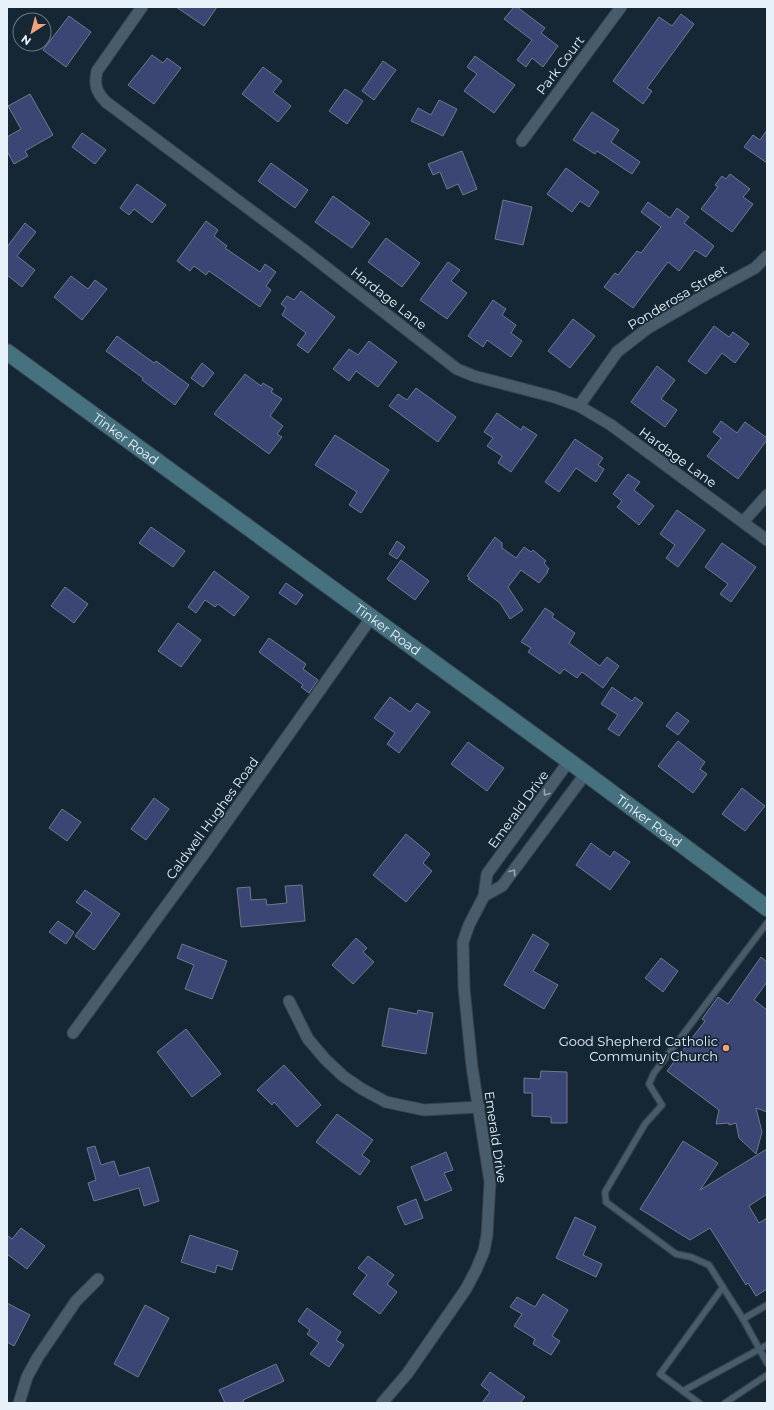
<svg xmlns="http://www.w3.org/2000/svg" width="774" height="1410" viewBox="0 0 774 1410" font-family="Montserrat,sans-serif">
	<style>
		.building { fill: #3c4675; stroke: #72778c }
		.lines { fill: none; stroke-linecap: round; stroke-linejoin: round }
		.lane-casing { stroke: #34424c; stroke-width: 8 }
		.street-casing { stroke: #34424c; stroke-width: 13 }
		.secondary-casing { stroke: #34424c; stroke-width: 18 }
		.lane { stroke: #495c6b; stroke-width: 5.5 }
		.street { stroke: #495c6b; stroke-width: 11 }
		.secondary { stroke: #46717f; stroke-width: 16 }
		.oneway { stroke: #98a6b2 }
		.poi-dot { fill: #f0a279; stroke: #152734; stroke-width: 1.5 }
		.labels { text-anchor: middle; stroke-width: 3.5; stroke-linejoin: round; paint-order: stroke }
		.street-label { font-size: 13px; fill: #e6f1f9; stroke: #152734 }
		.poi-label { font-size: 13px; fill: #e6f1f9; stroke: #152734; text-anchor: end }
	</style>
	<rect width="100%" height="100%" fill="#152734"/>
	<!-- building -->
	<g class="building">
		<polygon points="176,7 217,7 204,26"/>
		<polygon points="514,7 517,7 545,28 541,33 558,46 543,67 532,58 526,67 517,60 532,40 504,19"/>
		<polygon points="681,14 694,24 647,88 652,91 643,104 613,81 659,17 672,26"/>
		<polygon points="69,16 91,32 66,67 43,50"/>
		<polygon points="152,55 163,63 167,58 181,68 154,104 128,85"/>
		<polygon points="475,56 515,85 494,113 464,91 477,74 467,67"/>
		<polygon points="383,61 396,70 374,100 362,91"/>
		<polygon points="263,67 282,81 273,92 291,106 278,122 242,94"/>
		<polygon points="345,89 363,101 347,124 329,111"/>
		<polygon points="30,94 53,135 25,151 28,156 14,164 7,151 7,137 21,129 8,106"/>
		<polygon points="439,100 457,109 443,136 411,121 418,108 431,115"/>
		<polygon points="592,112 619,130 611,142 640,162 632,174 597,151 595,154 573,140"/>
		<polygon points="767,130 767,163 744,147 753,135 760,140"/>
		<polygon points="82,133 106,150 95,164 72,147"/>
		<polygon points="462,151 477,189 463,195 458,184 447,189 440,172 433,175 428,164"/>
		<polygon points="271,163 308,190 295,208 258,181"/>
		<polygon points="566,168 599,192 589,207 580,201 572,212 547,194"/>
		<polygon points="730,174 750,189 743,197 753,204 732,232 701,209 718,187 715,185 722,176 726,179"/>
		<polygon points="137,184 166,205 152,223 134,209 129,215 120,208"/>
		<polygon points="333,196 370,223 352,248 315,222"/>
		<polygon points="503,200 532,207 523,245 495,239"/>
		<polygon points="648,202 670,218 677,208 689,217 684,223 714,246 706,257 695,250 679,271 668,262 633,308 604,287 615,273 618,275 637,251 641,253 661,227 641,212"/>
		<polygon points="206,221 218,230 214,236 227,246 225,248 260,272 265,264 276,272 266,286 271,290 260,307 209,271 206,275 194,266 190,271 177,261"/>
		<polygon points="25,223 36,232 17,256 35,270 22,287 7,275 7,247"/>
		<polygon points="386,238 420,263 402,287 368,262"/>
		<polygon points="448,262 460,270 451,281 467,293 447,319 420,300"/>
		<polygon points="71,276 88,289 95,280 107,289 82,320 54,297"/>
		<polygon points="301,291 335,317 308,353 297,345 306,333 282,315 286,308 281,304 287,296 294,300"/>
		<polygon points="493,300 506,309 502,315 516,325 511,333 522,341 511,357 487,340 483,347 468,336"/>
		<polygon points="573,319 595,336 570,368 548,351"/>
		<polygon points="714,326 729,337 733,332 749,344 735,363 722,353 706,374 688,361"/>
		<polygon points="117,336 154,363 156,361 189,385 175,405 142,380 143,378 106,351"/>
		<polygon points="369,341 397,362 378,387 356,371 349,381 333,369 349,349 358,355"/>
		<polygon points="202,363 214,373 203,387 191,378"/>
		<polygon points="657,366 675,380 661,399 677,410 665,427 631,402"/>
		<polygon points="245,374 261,386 263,383 273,389 271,392 282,399 270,416 283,426 277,434 282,437 269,454 214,414"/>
		<polygon points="416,388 456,417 438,442 389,406 398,394 407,400"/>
		<polygon points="497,413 521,430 523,426 537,435 511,472 498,463 502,456 487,446 493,438 484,432"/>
		<polygon points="721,421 737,433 745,422 767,438 767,440 738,479 707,456 721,438 713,432"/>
		<polygon points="335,435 389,470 361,513 349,505 357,492 315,465"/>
		<polygon points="575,439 603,458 598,465 604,469 596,482 576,468 559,492 545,482"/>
		<polygon points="628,474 640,482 634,490 654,506 639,525 617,507 622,501 613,494"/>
		<polygon points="677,510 705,530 678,567 666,558 675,545 660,534"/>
		<polygon points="151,527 185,551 173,567 139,543"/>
		<polygon points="495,537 502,543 502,548 516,558 524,547 531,552 533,550 546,561 544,563 549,569 547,571 548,572 539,583 521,570 508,587 523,610 510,619 500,603 468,579 470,578 467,576"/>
		<polygon points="397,541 405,547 397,559 389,554"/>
		<polygon points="722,543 756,567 731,602 720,594 728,584 705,567"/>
		<polygon points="401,560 429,581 415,600 387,579"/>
		<polygon points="214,571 249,597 234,616 218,604 215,607 205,600 196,613 188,607"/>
		<polygon points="286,583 303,595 296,605 279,593"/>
		<polygon points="65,587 88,604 74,623 51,606"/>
		<polygon points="545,608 554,614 552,617 575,633 569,643 600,666 607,657 619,666 603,688 582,672 577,678 564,669 560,674 528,652 531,648 521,642"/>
		<polygon points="178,623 201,640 181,667 158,651"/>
		<polygon points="269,638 306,664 303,669 318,680 309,693 301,687 303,685 259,652"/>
		<polygon points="612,687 632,701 635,697 643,703 619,736 608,729 618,715 601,704"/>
		<polygon points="390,697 410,712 417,703 430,712 399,753 387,744 395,733 374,718"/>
		<polygon points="677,712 689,721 678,735 666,726"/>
		<polygon points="678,741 705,762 700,769 707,774 693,793 658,766"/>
		<polygon points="468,742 504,768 487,791 451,764"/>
		<polygon points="742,788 765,806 745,831 722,814"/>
		<polygon points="154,798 169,809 146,840 131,829"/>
		<polygon points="62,809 81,822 67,841 49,828"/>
		<polygon points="406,834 430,854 423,863 432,871 406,902 373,875"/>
		<polygon points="591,843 610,857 614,851 630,862 610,890 576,865"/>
		<polygon points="302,885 305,921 241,927 237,888 250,887 251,900 266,899 267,905 287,903 285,886"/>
		<polygon points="85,890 120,914 94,950 75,936 92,913 76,902"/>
		<polygon points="58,921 74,932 66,944 49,932"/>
		<polygon points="533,934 549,944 533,971 558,985 544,1009 504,985"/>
		<polygon points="356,938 367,948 363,952 374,962 353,984 332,965"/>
		<polygon points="182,944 227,961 212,999 185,989 194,965 177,958"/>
		<polygon points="761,957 767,962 767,982 754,1000 767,1010 767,1112 756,1108 762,1132 756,1154 739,1138 736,1123 729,1125 729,1123 716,1124 719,1110 667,1071 705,1021 702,1019 718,997 728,1004"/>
		<polygon points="661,958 678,971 663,992 645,978"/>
		<polygon points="389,1008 417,1014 418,1010 433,1013 426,1054 382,1046"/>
		<polygon points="186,1029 221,1074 192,1097 157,1052"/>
		<polygon points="284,1065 321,1105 297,1127 274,1102 272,1105 257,1090"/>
		<polygon points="541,1071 567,1072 567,1123 551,1123 551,1117 532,1116 532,1093 524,1093 524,1078 540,1079"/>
		<polygon points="337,1114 373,1140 362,1155 370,1161 360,1175 316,1142"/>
		<polygon points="683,1141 718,1163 700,1190 767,1149 767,1194 749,1206 759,1223 767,1218 767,1289 756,1296 748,1283 746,1285 710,1228 690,1240 640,1209"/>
		<polygon points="95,1146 101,1165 114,1161 119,1176 149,1167 159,1201 144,1206 139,1188 94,1201 88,1183 96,1180 87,1148"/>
		<polygon points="446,1152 453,1170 444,1173 452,1190 425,1201 411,1167"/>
		<polygon points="416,1199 423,1218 405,1225 397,1207"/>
		<polygon points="575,1217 596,1227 583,1255 602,1264 596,1277 556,1258"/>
		<polygon points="21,1228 45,1246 27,1269 7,1254 7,1235 12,1239"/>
		<polygon points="190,1235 238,1251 232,1270 217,1265 215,1273 181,1262"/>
		<polygon points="368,1256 394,1275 387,1284 397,1292 380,1314 353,1294 367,1275 358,1268"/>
		<polygon points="543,1294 568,1310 552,1336 560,1341 551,1355 533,1344 535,1339 514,1326 522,1314 510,1307 517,1297 535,1307"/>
		<polygon points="7,1303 30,1315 14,1346 7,1342"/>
		<polygon points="145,1305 169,1318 138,1377 114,1364"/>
		<polygon points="307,1308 341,1332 336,1340 344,1345 329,1367 310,1354 319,1343 307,1334 310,1330 298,1321"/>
		<polygon points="276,1364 284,1381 243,1400 244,1403 225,1403 219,1390"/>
		<polygon points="490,1372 525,1397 520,1403 482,1403 490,1392 481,1385"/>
	</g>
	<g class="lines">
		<!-- lane casing -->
		<g class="lane-casing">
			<g id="lane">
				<polyline points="767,923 654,1073 649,1084 662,1105 645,1124 605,1192 606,1202 676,1254 691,1257 709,1265 743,1319 767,1305"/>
				<polyline points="743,1319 767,1363"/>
				<polyline points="683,1391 767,1345"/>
				<polyline points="699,1403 660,1374 723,1287"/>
				<polyline points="725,1403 767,1375"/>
			</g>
		</g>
		<!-- street casing -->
		<g class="street-casing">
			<g id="street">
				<path d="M142,7L97,71C94,84 96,92 106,102L304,250L457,369L474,376L554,397L579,406L611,425L767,540"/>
				<polyline points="522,141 621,7"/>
				<polyline points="579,406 617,352 648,328 705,295 755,268 767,256"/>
				<polyline points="743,522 767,495"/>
				<polyline points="484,896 502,886 586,773"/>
				<polyline points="289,1001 308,1039 325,1059 343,1076 362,1089 386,1102 424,1110 479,1107"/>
				<polyline points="73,1033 204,854 371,618"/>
				<polyline points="19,1403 27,1377 38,1357 76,1301 98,1279"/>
				<polyline points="382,1403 407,1374 466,1289 476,1270 484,1251 487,1235 490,1182 472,1067 464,988 463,942 469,925 484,896 487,874 569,761"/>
			</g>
		</g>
		<!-- secondary casing -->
		<g class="secondary-casing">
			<g id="secondary">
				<path id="s1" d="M7,352L569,761L767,908"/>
			</g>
		</g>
		<!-- lane -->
		<use href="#lane" class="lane"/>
		<!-- street -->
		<use href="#street" class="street"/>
		<!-- secondary -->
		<use href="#secondary" class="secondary"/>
	</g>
	<!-- one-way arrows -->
	<defs><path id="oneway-chevron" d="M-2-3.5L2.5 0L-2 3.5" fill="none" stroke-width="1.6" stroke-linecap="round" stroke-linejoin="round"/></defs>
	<g class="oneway">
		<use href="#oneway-chevron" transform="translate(546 793) rotate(126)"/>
		<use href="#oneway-chevron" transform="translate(513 872) rotate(-54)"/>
	</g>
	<!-- markers -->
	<circle class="poi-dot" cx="726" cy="1048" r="4"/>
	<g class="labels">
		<!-- street labels -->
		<g class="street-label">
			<text transform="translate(560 65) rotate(-53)" y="5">Park Court</text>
			<text transform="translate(677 297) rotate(-31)" y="5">Ponderosa Street</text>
			<text transform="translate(389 298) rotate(38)" y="5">Hardage Lane</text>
			<text dy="5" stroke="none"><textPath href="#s1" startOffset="147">Tinker Road</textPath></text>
			<text transform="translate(678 457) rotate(36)" y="5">Hardage Lane</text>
			<text dy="5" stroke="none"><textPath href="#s1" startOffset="471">Tinker Road</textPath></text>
			<text transform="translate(518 809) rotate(-54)" y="5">Emerald Drive</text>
			<text transform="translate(212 818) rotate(-54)" y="5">Caldwell Hughes Road</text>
			<text dy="5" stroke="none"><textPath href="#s1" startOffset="795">Tinker Road</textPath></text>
			<text transform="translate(496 1137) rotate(82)" y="5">Emerald Drive</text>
		</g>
		<!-- poi labels -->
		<g class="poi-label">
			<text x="718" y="1046">Good Shepherd Catholic<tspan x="718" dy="15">Community Church</tspan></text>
		</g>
	</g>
	<!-- border -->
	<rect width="774" height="1410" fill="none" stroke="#e6f1f9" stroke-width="16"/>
	<!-- north arrow -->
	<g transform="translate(32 32) rotate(216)"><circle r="19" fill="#152734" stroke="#697883"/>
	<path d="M0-3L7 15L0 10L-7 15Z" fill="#f0a279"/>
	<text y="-6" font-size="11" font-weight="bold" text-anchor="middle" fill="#e6f1f9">N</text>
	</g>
</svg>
